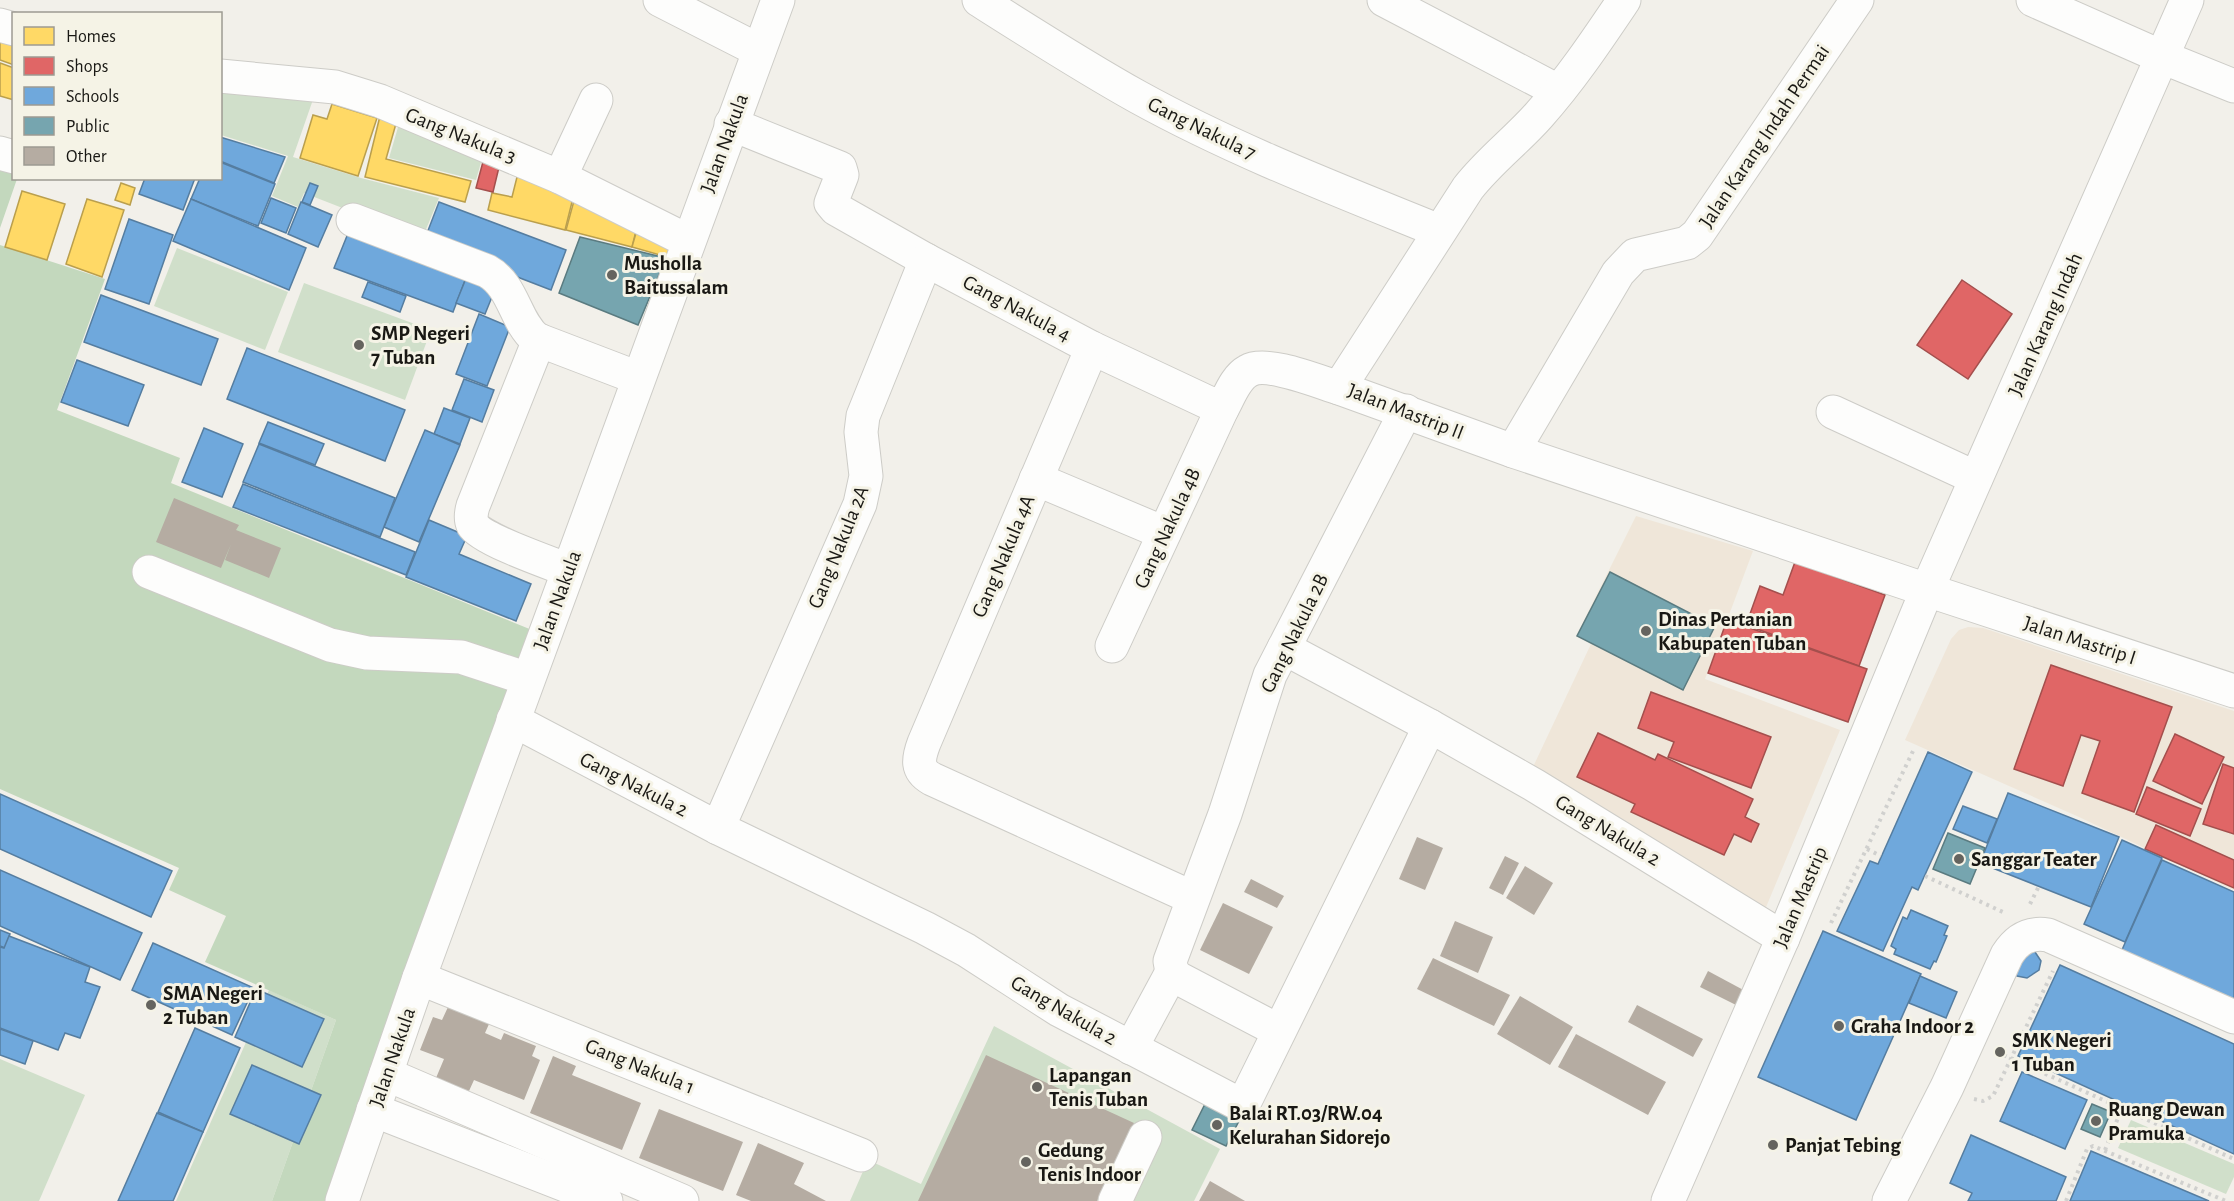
<svg xmlns="http://www.w3.org/2000/svg" width="2234" height="1201" viewBox="0 0 2234 1201" font-family="'Alegreya Sans',sans-serif">
	<style>
		.commercial { fill: #efe6d9 }
		.green { fill: #d0dfca }
		.forest { fill: #c3d8bd }
		.homes { fill: #ffd966; stroke: #ba9f4d; stroke-width: 1.5 }
		.shops { fill: #e06666; stroke: #a44f4d; stroke-width: 1.5 }
		.schools { fill: #6fa8dc; stroke: #557da0; stroke-width: 1.5 }
		.public { fill: #76a5af; stroke: #5a7b80; stroke-width: 1.5 }
		.building { fill: #b5aca2 }
		.lines { fill: none; stroke-linecap: round; stroke-linejoin: round }
		.minor-casing { stroke: #cdccc7; stroke-width: 35 }
		.path { stroke: #d0d0ce; stroke-width: 4; stroke-dasharray: 3 4.5; stroke-linecap: butt }
		.minor { stroke: #fdfdfc; stroke-width: 33 }
		.poi-dot { fill: #65645f; stroke: #f5f3e6; stroke-width: 2 }
		.labels { text-anchor: middle; stroke-width: 6; stroke-linejoin: round; paint-order: stroke }
		.street-label { font-size: 21px; fill: #191814; stroke: #f5f3e6 }
		.poi-label { font-size: 21px; font-weight: bold; fill: #191814; stroke: #f5f3e6; text-anchor: start }
	</style>
	<rect width="100%" height="100%" fill="#f2f0ea"/>
	<!-- commercial -->
	<g class="commercial">
		<polygon points="1636,516 1753,551 1705,679 1840,730 1764,912 1532,769 1591,644 1576,636"/>
		<polygon points="1968,627 1983,628 2234,711 2234,890 2079,817 1905,740 1951,639 1959,630"/>
	</g>
	<!-- green -->
	<g class="green">
		<polygon points="221,84 316,91 293,157 361,178 439,198 422,239 304,193 298,207 272,196 288,156 221,135"/>
		<polygon points="401,117 484,152 476,180 389,158"/>
		<polygon points="177,248 288,292 265,350 154,306"/>
		<polygon points="304,283 431,330 405,400 278,352"/>
		<polygon points="269,990 336,1020 272,1201 176,1201"/>
		<polygon points="994,1026 1220,1149 1194,1201 850,1201 868,1160 921,1184"/>
		<polygon points="0,1059 85,1095 39,1201 0,1201"/>
		<polygon points="2131,1120 2234,1164 2234,1177 2226,1194 2118,1148"/>
	</g>
	<!-- forest -->
	<g class="forest">
		<polygon points="0,163 13,168 14,178 17,179 0,228"/>
		<polygon points="0,245 105,279 57,410 180,458 171,483 532,630 353,1121 325,1201 272,1201 336,1020 205,962 226,916 169,890 179,868 0,789"/>
	</g>
	<!-- homes -->
	<g class="homes">
		<polygon points="0,37 14,41 14,65 0,60"/>
		<polygon points="0,63 14,68 14,100 0,96"/>
		<polygon points="332,104 377,118 358,176 300,158 313,115 327,119"/>
		<polygon points="380,116 397,120 386,159 471,181 465,202 365,177"/>
		<polygon points="518,173 574,194 565,230 488,210 492,193 512,197"/>
		<polygon points="121,183 135,188 130,205 115,200"/>
		<polygon points="22,191 65,204 47,260 5,247"/>
		<polygon points="575,197 636,231 632,247 566,230"/>
		<polygon points="87,199 124,210 102,277 66,264"/>
		<polygon points="636,233 671,243 667,257 632,247"/>
	</g>
	<!-- shops -->
	<g class="shops">
		<polygon points="484,158 500,163 493,192 476,188"/>
		<polygon points="1962,280 2012,314 1968,379 1917,345"/>
		<polygon points="1795,562 1885,595 1859,666 1746,625 1760,586 1783,595"/>
		<polygon points="1727,620 1867,669 1848,722 1708,673"/>
		<polygon points="2051,665 2172,707 2134,812 2082,793 2100,741 2081,735 2063,786 2014,769"/>
		<polygon points="1651,692 1771,737 1751,788 1668,757 1674,742 1638,728"/>
		<polygon points="1598,733 1655,760 1658,754 1753,799 1745,817 1759,824 1751,842 1734,834 1724,855 1631,812 1635,804 1577,777"/>
		<polygon points="2175,734 2224,757 2202,804 2153,781"/>
		<polygon points="2223,764 2234,768 2234,834 2203,824"/>
		<polygon points="2147,787 2201,809 2190,836 2136,814"/>
		<polygon points="2156,825 2234,860 2234,888 2145,849"/>
	</g>
	<!-- schools -->
	<g class="schools">
		<polygon points="220,137 285,157 274,183 220,161"/>
		<polygon points="220,162 275,184 258,226 191,199 200,178 220,178"/>
		<polygon points="145,178 195,178 183,210 139,194"/>
		<polygon points="310,183 318,186 310,205 302,202"/>
		<polygon points="271,198 296,208 286,233 261,223"/>
		<polygon points="191,199 306,248 289,290 173,241"/>
		<polygon points="301,202 332,215 318,247 288,234"/>
		<polygon points="439,202 566,250 551,290 424,241"/>
		<polygon points="129,219 173,235 149,304 105,289"/>
		<polygon points="349,231 467,275 453,312 334,268"/>
		<polygon points="467,276 496,287 485,314 456,303"/>
		<polygon points="368,282 406,296 400,312 362,297"/>
		<polygon points="101,295 218,339 201,385 84,342"/>
		<polygon points="479,314 510,327 487,386 456,374"/>
		<polygon points="247,348 405,410 385,461 227,399"/>
		<polygon points="77,360 144,385 128,426 61,402"/>
		<polygon points="464,379 494,390 482,422 452,410"/>
		<polygon points="444,408 470,418 460,444 434,434"/>
		<polygon points="268,422 324,444 315,465 259,443"/>
		<polygon points="204,428 243,444 222,497 182,482"/>
		<polygon points="425,430 460,445 419,542 384,527"/>
		<polygon points="259,444 395,498 380,537 243,482"/>
		<polygon points="243,484 415,552 406,575 233,507"/>
		<polygon points="429,520 467,536 459,554 531,584 516,621 406,577"/>
		<polygon points="1928,752 1972,772 1918,890 1912,887 1883,951 1837,931 1870,861 1878,864"/>
		<polygon points="2008,793 2119,837 2091,907 1980,863"/>
		<polygon points="0,794 172,871 151,917 0,849"/>
		<polygon points="1963,806 1997,819 1987,843 1953,829"/>
		<polygon points="2122,840 2162,858 2125,942 2084,924"/>
		<polygon points="2162,860 2234,892 2234,1002 2121,952"/>
		<polygon points="0,870 142,933 120,980 0,926"/>
		<polygon points="1911,910 1948,926 1944,935 1947,936 1936,962 1934,961 1930,969 1894,954 1896,949 1891,946 1903,917 1907,919"/>
		<polygon points="0,930 10,934 5,948 0,946"/>
		<polygon points="1823,931 1921,974 1856,1120 1758,1077"/>
		<polygon points="9,936 90,967 85,982 100,987 80,1038 65,1033 58,1050 0,1028 0,947 4,948"/>
		<polygon points="153,943 254,988 232,1035 132,990"/>
		<polygon points="2033,949 2041,961 2039,970 2027,978 2017,976 2013,972"/>
		<polygon points="2060,965 2234,1044 2234,1154 2018,1056"/>
		<polygon points="1920,976 1957,992 1946,1018 1909,1003"/>
		<polygon points="256,989 324,1019 302,1067 235,1037"/>
		<polygon points="195,1028 240,1048 203,1132 158,1112"/>
		<polygon points="0,1029 33,1041 25,1064 0,1055"/>
		<polygon points="252,1065 321,1095 299,1144 230,1114"/>
		<polygon points="2022,1072 2087,1100 2065,1149 2000,1121"/>
		<polygon points="157,1113 203,1132 173,1201 118,1201"/>
		<polygon points="1971,1135 2066,1177 2056,1201 1968,1201 1972,1193 1950,1183"/>
		<polygon points="2091,1151 2209,1201 2070,1201"/>
	</g>
	<!-- public -->
	<g class="public">
		<polygon points="580,237 666,258 638,325 559,293"/>
		<polygon points="1610,572 1715,626 1683,690 1577,636"/>
		<polygon points="1948,833 1985,848 1970,884 1933,869"/>
		<polygon points="1206,1102 1240,1119 1226,1146 1192,1130"/>
		<polygon points="2092,1104 2111,1112 2100,1137 2081,1129"/>
	</g>
	<!-- building -->
	<g class="building">
		<polygon points="174,498 239,525 236,530 281,548 269,578 225,560 231,544 221,568 156,542"/>
		<polygon points="1417,837 1443,848 1425,890 1399,879"/>
		<polygon points="1505,856 1519,863 1503,895 1489,888"/>
		<polygon points="1525,866 1553,883 1534,915 1506,898"/>
		<polygon points="1251,879 1284,896 1277,908 1244,892"/>
		<polygon points="1223,903 1273,927 1249,974 1200,950"/>
		<polygon points="1455,921 1493,937 1478,973 1440,956"/>
		<polygon points="1433,958 1510,995 1494,1026 1417,989"/>
		<polygon points="1708,971 1749,993 1742,1008 1700,987"/>
		<polygon points="1520,996 1573,1027 1550,1065 1497,1034"/>
		<polygon points="1637,1005 1703,1039 1693,1057 1628,1022"/>
		<polygon points="448,1007 489,1024 485,1033 501,1040 504,1033 536,1046 532,1056 540,1060 524,1100 474,1080 469,1091 436,1078 444,1059 420,1050 433,1017 442,1020"/>
		<polygon points="1576,1034 1666,1082 1648,1115 1558,1067"/>
		<polygon points="986,1055 1134,1123 1097,1201 918,1201"/>
		<polygon points="553,1056 576,1066 572,1075 641,1103 622,1150 530,1113"/>
		<polygon points="659,1109 743,1142 723,1191 639,1158"/>
		<polygon points="758,1143 804,1163 794,1184 826,1201 751,1201 736,1195"/>
		<polygon points="1210,1181 1245,1201 1199,1201"/>
	</g>
	<g class="lines">
		<!-- minor casing -->
		<g class="minor-casing">
			<g id="minor">
				<polyline points="660,0 758,50"/>
				<path d="M979,0C1031,33 1084,67 1138,97C1234,150 1338,190 1439,231"/>
				<polyline points="1384,0 1558,91"/>
				<path d="M1624,0C1597,40 1571,79 1539,115C1516,141 1490,160 1468,188L1339,388L1513,451L1927,590L2234,691"/>
				<polyline points="2033,0 2162,57 2234,86"/>
				<polyline points="0,25 14,29"/>
				<polyline points="220,76 335,87 380,101 560,177 688,241"/>
				<path d="M731,124L840,168L842,175L831,203L836,209L926,260L1092,348L1222,409C1229,397 1235,378 1248,371C1266,360 1319,382 1339,388"/>
				<polyline points="0,153 14,157"/>
				<polyline points="560,177 596,100"/>
				<path d="M353,220L487,271C514,286 514,320 536,339L638,378"/>
				<path d="M539,340L473,506C471,513 470,519 473,525C481,539 550,563 568,570"/>
				<path d="M1092,348L924,743C918,759 916,770 932,779L1193,898"/>
				<polyline points="1833,412 1976,478"/>
				<polyline points="1513,451 1618,273 1635,255 1687,243 1697,235 1857,0"/>
				<polyline points="1036,479 1164,533"/>
				<polyline points="149,572 330,645 367,653 461,657 528,679"/>
				<polyline points="1112,646 1222,409"/>
				<polyline points="1284,648 1430,726 1534,785 1783,938"/>
				<polyline points="513,720 718,828 925,928 966,950 1059,1010 1237,1103 1246,1099 1249,1093 1430,726"/>
				<polyline points="718,828 860,504 866,476 861,432 863,416 926,260"/>
				<polyline points="419,978 861,1155"/>
				<polyline points="1279,1031 1178,978 1172,972 1170,961 1225,814 1270,675 1406,411"/>
				<polyline points="1131,1048 1172,972"/>
				<polyline points="386,1074 682,1201"/>
				<polyline points="373,1110 606,1201"/>
				<polyline points="342,1201 419,978 778,0"/>
				<polyline points="1115,1201 1145,1137"/>
				<polyline points="1668,1201 1783,938 1927,590 2187,0"/>
				<path d="M1889,1201L1947,1087L2007,955C2017,939 2029,932 2048,935L2234,1017"/>
			</g>
		</g>
		<!-- path -->
		<g class="path">
			<polyline points="1867,849 1881,856"/>
			<polyline points="1925,876 2005,913"/>
			<polyline points="2030,904 2039,886"/>
			<polyline points="1831,923 1913,751"/>
			<polyline points="1997,1052 2234,1159"/>
			<polyline points="1974,1099 1983,1101 1993,1096 2053,971"/>
			<polyline points="2105,1150 2122,1108"/>
			<polyline points="2066,1201 2087,1149 2093,1146 2226,1201"/>
		</g>
		<!-- minor -->
		<use href="#minor" class="minor"/>
	</g>
	<!-- markers -->
	<g class="poi-dot">
		<circle cx="612" cy="275" r="6"/>
		<circle cx="359" cy="345" r="6"/>
		<circle cx="1646" cy="631" r="6"/>
		<circle cx="1959" cy="859" r="6"/>
		<circle cx="151" cy="1005" r="6"/>
		<circle cx="1839" cy="1026" r="6"/>
		<circle cx="2000" cy="1052" r="6"/>
		<circle cx="1037" cy="1087" r="6"/>
		<circle cx="2096" cy="1121" r="6"/>
		<circle cx="1217" cy="1125" r="6"/>
		<circle cx="1773" cy="1145" r="6"/>
		<circle cx="1026" cy="1162" r="6"/>
	</g>
	<g class="labels">
		<!-- street labels -->
		<g class="street-label">
			<text transform="translate(1202 128) rotate(26)" y="7">Gang Nakula 7</text>
			<text transform="translate(461 135) rotate(22)" y="7">Gang Nakula 3</text>
			<text transform="translate(1764 136) rotate(-56)" y="7">Jalan Karang Indah Permai</text>
			<text transform="translate(724 143) rotate(-70)" y="7">Jalan Nakula</text>
			<text transform="translate(1017 308) rotate(28)" y="7">Gang Nakula 4</text>
			<text transform="translate(2045 324) rotate(-66)" y="7">Jalan Karang Indah</text>
			<text transform="translate(1406 411) rotate(21)" y="7">Jalan Mastrip II</text>
			<text transform="translate(1167 528) rotate(-65)" y="7">Gang Nakula 4B</text>
			<text transform="translate(838 547) rotate(-68)" y="7">Gang Nakula 2A</text>
			<text transform="translate(1003 556) rotate(-67)" y="7">Gang Nakula 4A</text>
			<text transform="translate(557 600) rotate(-70)" y="7">Jalan Nakula</text>
			<text transform="translate(1294 633) rotate(-64)" y="7">Gang Nakula 2B</text>
			<text transform="translate(2080 640) rotate(18)" y="7">Jalan Mastrip I</text>
			<text transform="translate(634 784) rotate(27)" y="7">Gang Nakula 2</text>
			<text transform="translate(1608 830) rotate(31)" y="7">Gang Nakula 2</text>
			<text transform="translate(1800 897) rotate(-67)" y="7">Jalan Mastrip</text>
			<text transform="translate(1064 1010) rotate(30)" y="7">Gang Nakula 2</text>
			<text transform="translate(392 1057) rotate(-71)" y="7">Jalan Nakula</text>
			<text transform="translate(640 1066) rotate(22)" y="7">Gang Nakula 1</text>
		</g>
		<!-- poi labels -->
		<g class="poi-label">
			<text x="624" y="270">Musholla<tspan x="624" dy="24">Baitussalam</tspan></text>
			<text x="371" y="340">SMP Negeri<tspan x="371" dy="24">7 Tuban</tspan></text>
			<text x="1658" y="626">Dinas Pertanian<tspan x="1658" dy="24">Kabupaten Tuban</tspan></text>
			<text x="1971" y="866">Sanggar Teater</text>
			<text x="163" y="1000">SMA Negeri<tspan x="163" dy="24">2 Tuban</tspan></text>
			<text x="1851" y="1033">Graha Indoor 2</text>
			<text x="2012" y="1047">SMK Negeri<tspan x="2012" dy="24">1 Tuban</tspan></text>
			<text x="1049" y="1082">Lapangan<tspan x="1049" dy="24">Tenis Tuban</tspan></text>
			<text x="2108" y="1116">Ruang Dewan<tspan x="2108" dy="24">Pramuka</tspan></text>
			<text x="1229" y="1120">Balai RT.03/RW.04<tspan x="1229" dy="24">Kelurahan Sidorejo</tspan></text>
			<text x="1785" y="1152">Panjat Tebing</text>
			<text x="1038" y="1157">Gedung<tspan x="1038" dy="24">Tenis Indoor</tspan></text>
		</g>
	</g>
	<!-- legend -->
	<rect x="12" y="12" width="210" height="168" fill="#f5f3e6" stroke="#9d9b92" stroke-width="1.5"/>
	<rect x="24" y="27" width="30" height="18" fill="#ffd966" stroke="#9d9b92" stroke-width="1.5"/>
	<text x="66" y="42" font-size="18" fill="#191814">Homes</text>
	<rect x="24" y="57" width="30" height="18" fill="#e06666" stroke="#9d9b92" stroke-width="1.5"/>
	<text x="66" y="72" font-size="18" fill="#191814">Shops</text>
	<rect x="24" y="87" width="30" height="18" fill="#6fa8dc" stroke="#9d9b92" stroke-width="1.5"/>
	<text x="66" y="102" font-size="18" fill="#191814">Schools</text>
	<rect x="24" y="117" width="30" height="18" fill="#76a5af" stroke="#9d9b92" stroke-width="1.5"/>
	<text x="66" y="132" font-size="18" fill="#191814">Public</text>
	<rect x="24" y="147" width="30" height="18" fill="#b5aca2" stroke="#9d9b92" stroke-width="1.5"/>
	<text x="66" y="162" font-size="18" fill="#191814">Other</text>
</svg>
